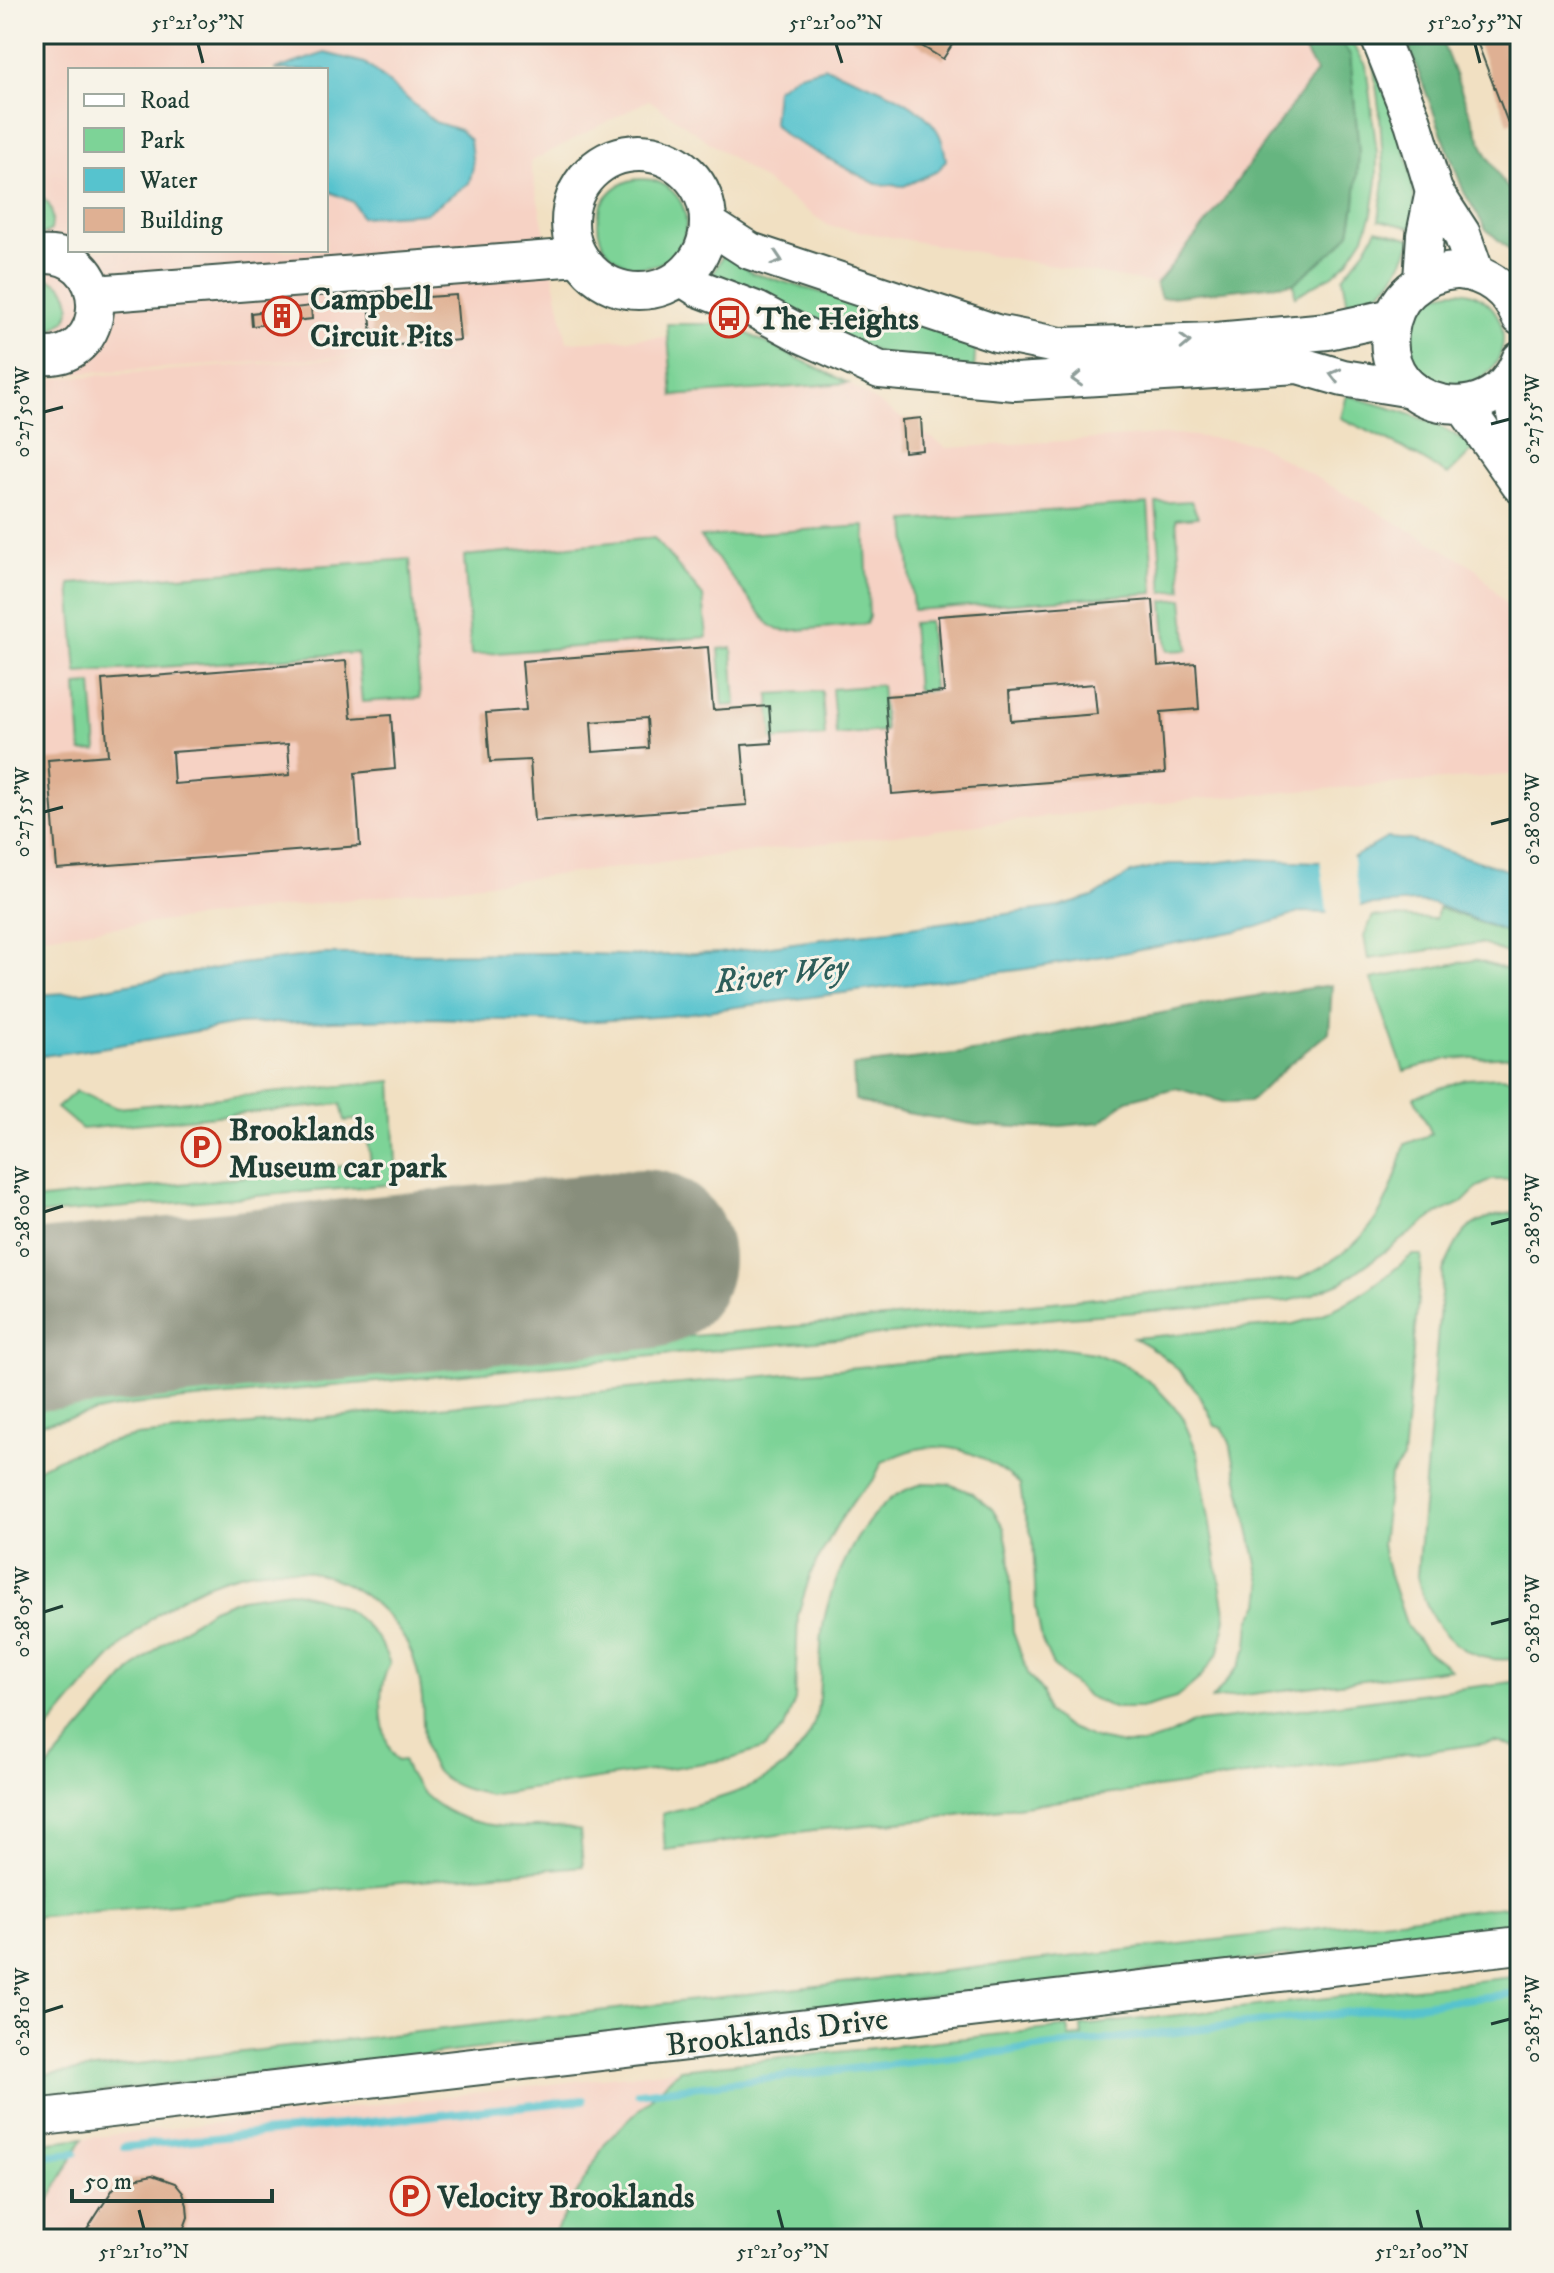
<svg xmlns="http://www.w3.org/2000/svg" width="1554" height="2273" viewBox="0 0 1554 2273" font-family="'IM FELL DW Pica',serif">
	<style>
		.built { fill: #f6d2c4; fill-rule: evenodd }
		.green { fill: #7dd397; stroke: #4e8866; stroke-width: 2 }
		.forest { fill: #66b580; stroke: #42795a; stroke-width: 2 }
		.water { fill: #56c3ce; stroke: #3a8081; stroke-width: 2 }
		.pier { fill: #f1e0c2 }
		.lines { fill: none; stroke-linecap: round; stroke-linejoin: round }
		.stream { stroke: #56c3ce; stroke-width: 8 }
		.runway { stroke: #888e7b; stroke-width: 180 }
		.building { fill: #dfb093; fill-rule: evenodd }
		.minor-casing { stroke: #3e5549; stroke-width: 40 }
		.minor { stroke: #fff; stroke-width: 36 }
		.oneway { stroke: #8f9e9a }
		.ticks { fill: none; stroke: #1f3d34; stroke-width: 3 }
		.labels { text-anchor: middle; stroke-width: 6; stroke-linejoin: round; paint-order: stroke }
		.poi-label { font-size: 32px; font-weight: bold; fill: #1f3d34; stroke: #f7f3e8; text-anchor: start }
		.street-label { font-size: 32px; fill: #1f3d34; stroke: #f7f3e8 }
		.water-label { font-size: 34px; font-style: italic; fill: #2d5e5a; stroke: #f7f3e8 }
		.neatline { fill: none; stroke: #1f3d34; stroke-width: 3 }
		.ticks-label { font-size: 20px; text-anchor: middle; fill: #1f3d34 }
	</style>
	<rect width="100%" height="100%" fill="#f7f3e8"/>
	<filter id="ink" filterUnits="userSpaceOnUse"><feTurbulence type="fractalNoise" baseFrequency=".0125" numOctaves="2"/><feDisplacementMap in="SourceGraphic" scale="16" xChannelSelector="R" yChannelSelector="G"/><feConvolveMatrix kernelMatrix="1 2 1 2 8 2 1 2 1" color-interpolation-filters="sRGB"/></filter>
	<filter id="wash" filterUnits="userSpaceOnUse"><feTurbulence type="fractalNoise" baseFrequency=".006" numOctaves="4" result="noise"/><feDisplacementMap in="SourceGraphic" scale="32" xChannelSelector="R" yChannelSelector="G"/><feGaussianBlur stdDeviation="1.8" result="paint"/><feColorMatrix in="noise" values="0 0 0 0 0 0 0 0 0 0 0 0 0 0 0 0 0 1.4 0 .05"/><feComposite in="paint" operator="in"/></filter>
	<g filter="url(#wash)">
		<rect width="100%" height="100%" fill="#f1e0c2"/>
		<!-- built -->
		<g class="built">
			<path d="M34,34H1296L1316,71L1209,220L1156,284L829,226L649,100L530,162L567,342L668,337L673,396L848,383L947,448L1176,434L1255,443L1475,567L1520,621V774L1198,799L34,937V380L441,351L34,376ZM70,70H326V250H70Z"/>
			<polygon points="680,2069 606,2142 551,2239 34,2239 34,2144"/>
		</g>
		<!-- green -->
		<g class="green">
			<polygon points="1335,34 1346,34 1366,65 1377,153 1377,181 1372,214 1364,236 1347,262 1333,275 1295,296 1294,283 1338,247 1350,232 1355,204 1359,152 1350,55"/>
			<path d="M1373,61C1392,115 1421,170 1413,228L1379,220L1384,181L1380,115Z"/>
			<circle cx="642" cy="223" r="44"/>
			<path d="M34,196C53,199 54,214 51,230L34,239Z"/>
			<path d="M1377,229L1412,239C1396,281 1388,289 1349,311L1343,277L1365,250Z"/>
			<polygon points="725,252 752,273 905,316 976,340 974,370 890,358 711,277"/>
			<path d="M39,278C64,279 76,298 66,320L51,331L34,330V280Z"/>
			<circle cx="1456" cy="338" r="47"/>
			<polygon points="667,324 728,324 848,383 673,396"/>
			<path d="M1347,395C1391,409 1439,418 1474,449L1448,475L1401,447L1341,418Z"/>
			<polygon points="1191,501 1198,517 1176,519 1182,590 1163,592 1156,503"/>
			<polygon points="1148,504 1154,593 913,610 906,521"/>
			<polygon points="865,526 869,617 866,624 787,631 778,630 769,624 700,537"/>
			<polygon points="654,538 703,596 707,637 471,655 464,556"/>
			<polygon points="410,559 420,698 362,702 357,653 77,673 70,584"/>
			<polygon points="1183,599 1188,650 1167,651 1163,601"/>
			<polygon points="929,622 933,690 917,691 912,623"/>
			<polygon points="732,648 736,705 723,706 719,649"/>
			<polygon points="92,684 97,751 81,752 77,685"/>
			<polygon points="881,685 885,731 836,735 832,689"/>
			<polygon points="822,691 825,736 772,740 769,694"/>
			<polygon points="1439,908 1520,937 1520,958 1480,943 1368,959 1364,936 1373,916 1435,919"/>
			<polygon points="1475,960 1520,974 1520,1056 1448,1059 1404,1071 1371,979"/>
			<path d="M1501,1077L1520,1080V1179L1491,1180L1478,1187L1463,1202L1437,1214L1342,1282L1311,1295L1289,1301L1069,1317L132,1405C99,1410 67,1420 34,1425V1398L1298,1279C1367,1246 1386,1218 1405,1144L1432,1134L1414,1097L1466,1079Z"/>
			<polygon points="392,1081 397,1184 34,1215 34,1200 371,1163 365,1119 345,1121 341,1104 82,1129 57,1108 76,1091 117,1108"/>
			<path d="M1520,1212V1658C1462,1668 1429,1628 1417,1576L1443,1271C1463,1226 1470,1218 1520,1212Z"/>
			<path d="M1412,1255H1422L1403,1459L1390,1476L1382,1544L1385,1561L1407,1626L1426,1650L1451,1669L1212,1699L1239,1666L1248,1646L1250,1621L1260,1604L1262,1587L1230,1443L1223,1428L1215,1426C1199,1386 1172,1357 1134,1338L1293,1324C1339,1313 1377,1285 1412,1255Z"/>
			<path d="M1058,1348L1094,1353L1127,1366L1154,1385L1181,1414L1198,1454L1226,1618L1219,1652L1200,1678L1176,1698L1141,1708H1113L1087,1696L1053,1666L1042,1641L1036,1609L1033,1539L1024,1514L1020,1484C990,1459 958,1441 917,1449C906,1451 893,1458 882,1462L873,1481L857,1496L837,1525L811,1573L798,1614L795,1700L784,1728L765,1748L731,1759L489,1795C473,1791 457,1788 443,1778C419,1761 424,1723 422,1698C420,1679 415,1657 405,1640C349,1548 238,1553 160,1612C111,1649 74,1700 34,1746V1471C65,1452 100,1444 136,1436Z"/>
			<path d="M926,1483L949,1484L972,1493L992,1509L1004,1528L1009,1551L1013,1632L1029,1676L1043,1693L1047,1712L1065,1726L1097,1739L1123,1744H1144L1164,1738L1192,1723L1520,1681V1747L1495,1742L928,1819L814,1830L665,1850L662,1814C707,1801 766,1791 798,1752C824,1721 819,1685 821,1647C822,1601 852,1532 888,1501C898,1492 912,1487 926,1483Z"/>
			<path d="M290,1591C337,1600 373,1617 390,1664C375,1688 380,1738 397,1761L403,1760C420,1807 465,1825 512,1827C535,1828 557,1824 580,1831L583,1866L34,1917V1783L131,1671L162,1644L212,1609L241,1598Z"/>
			<polygon points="1520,1905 1520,1929 34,2100 34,2076"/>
			<polygon points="1520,1976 1520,2239 551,2239 606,2142 680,2069 1068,2027 1070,2037 1082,2036 1081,2026"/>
			<polygon points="83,2138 39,2219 34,2216 34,2144"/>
		</g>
		<!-- forest -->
		<g class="forest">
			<polygon points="1296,34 1335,34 1350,55 1359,152 1355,204 1350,232 1338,247 1294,283 1161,298 1156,284 1209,220 1316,72"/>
			<polygon points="1404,34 1439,34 1485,151 1502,181 1520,203 1520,259 1486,229 1464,192"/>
			<polygon points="1332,985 1329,1032 1286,1067 1250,1102 1226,1103 1176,1088 1127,1100 1101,1122 1041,1128 977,1125 883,1109 855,1100 853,1066 988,1050 1074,1030 1224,1001"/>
		</g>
		<!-- water -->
		<g class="water">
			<polygon points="325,53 365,63 435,122 460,130 470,140 473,167 469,183 426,213 361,217 353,202 326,190 326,70 274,70"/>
			<path d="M825,67C860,81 930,101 942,141C944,146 945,154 946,160L938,171L904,186L876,184L785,136L773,123L776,89L796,75Z"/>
			<polygon points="1387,838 1410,840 1520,874 1520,937 1434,904 1416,902 1361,906 1325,913 1302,912 1257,927 1146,949 1025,969 668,1016 582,1022 430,1018 237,1024 107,1047 34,1057 34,995 84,992 240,964 324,954 563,953 647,956 720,953 1059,907 1093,897 1131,873 1169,864 1203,864 1247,859 1318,862 1354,857"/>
		</g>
		<!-- pier -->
		<polygon class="pier" points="1352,854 1361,910 1328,916 1320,858"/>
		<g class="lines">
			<!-- stream -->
			<g class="stream">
				<polyline points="638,2093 1520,1993"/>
				<polyline points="124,2147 583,2100"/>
				<polyline points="34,2157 75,2153"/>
			</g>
			<!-- runway -->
			<polyline class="runway" points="34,1321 643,1259"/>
		</g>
		<g id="blocks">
			<!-- building -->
			<g class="building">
				<polygon points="902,34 959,34 943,59"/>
				<polygon points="1474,34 1519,34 1520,119 1508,123"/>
				<polygon points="456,295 460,340 373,347 369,301"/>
				<polygon points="311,306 312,319 252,326 251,313"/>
				<polygon points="921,418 923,450 904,452 902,420"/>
				<path d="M1153,600L1158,666L1196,663L1199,709L1161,712L1165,773L892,794L885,696L944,692L938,616ZM1094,684L1097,714L1011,721L1009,691Z"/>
				<path d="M708,647L713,710L769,706L772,743L742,745L747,805L534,821L530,760L490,762L486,713L526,710L522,661ZM647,718L649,748L593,752L591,722Z"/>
				<path d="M346,661L351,718L391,715L395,769L355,773L360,846L57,869L48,760L108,755L102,680ZM288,744L290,775L174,784L172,752Z"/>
				<polygon points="152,2175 175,2183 183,2193 187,2205 188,2217 180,2239 81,2239 113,2189 121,2182"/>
			</g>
		</g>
	</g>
	<g filter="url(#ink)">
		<use href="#blocks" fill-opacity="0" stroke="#3e5549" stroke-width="2"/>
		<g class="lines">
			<!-- minor casing -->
			<g class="minor-casing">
				<g id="minor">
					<polyline points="1378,34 1413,122 1434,191 1462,234 1476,274"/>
					<circle cx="639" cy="222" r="69"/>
					<polyline points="708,224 750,251 996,333 1061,346 1216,341 1328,331 1392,317"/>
					<path d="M34,256C115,242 116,369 34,355"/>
					<polyline points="681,277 698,288 756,310 803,335 880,370 1015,382 1298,365 1343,378 1412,389"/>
					<polyline points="1422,280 1425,235 1434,191"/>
					<polyline points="95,294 579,257"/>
					<path d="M1520,317C1509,291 1489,274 1460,271C1441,270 1425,278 1411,290C1398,301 1392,316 1390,333C1381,410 1492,434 1520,360"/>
					<polyline points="1508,381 1520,437"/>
					<polyline points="1464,406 1520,485"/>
					<polyline points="34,2118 1520,1945"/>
				</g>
			</g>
			<!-- minor -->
			<use href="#minor" class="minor"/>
		</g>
		<!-- one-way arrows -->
		<defs><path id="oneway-chevron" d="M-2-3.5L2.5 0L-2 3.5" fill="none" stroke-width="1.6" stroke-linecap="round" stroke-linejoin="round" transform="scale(2)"/></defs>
		<g class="oneway">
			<use href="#oneway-chevron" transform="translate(777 259) rotate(18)"/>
			<use href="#oneway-chevron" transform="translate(1185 342) rotate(-2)"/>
			<use href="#oneway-chevron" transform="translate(1335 375) rotate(-166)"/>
			<use href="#oneway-chevron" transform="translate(1077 379) rotate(177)"/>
		</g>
	</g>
	<!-- ticks -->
	<path class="ticks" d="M198,44L203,63M836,44L842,63M1475,44L1480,63M44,412L63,407M1491,424L1510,419M44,812L63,807M1491,824L1510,819M44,1212L63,1206M1491,1224L1510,1219M44,1612L63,1606M1491,1624L1510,1619M44,2012L63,2006M1491,2024L1510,2019M139,2210L144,2229M778,2210L783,2229M1417,2210L1422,2229"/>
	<!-- icons -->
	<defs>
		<g id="building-ring" transform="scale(2)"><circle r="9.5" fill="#f7f3e8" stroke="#c8321e" stroke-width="1.5"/><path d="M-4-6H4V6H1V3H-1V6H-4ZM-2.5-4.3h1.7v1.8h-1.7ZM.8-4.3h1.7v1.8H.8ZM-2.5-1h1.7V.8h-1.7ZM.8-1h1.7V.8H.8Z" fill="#c8321e"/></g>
		<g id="bus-ring" transform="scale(2)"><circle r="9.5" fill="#f7f3e8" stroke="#c8321e" stroke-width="1.5"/><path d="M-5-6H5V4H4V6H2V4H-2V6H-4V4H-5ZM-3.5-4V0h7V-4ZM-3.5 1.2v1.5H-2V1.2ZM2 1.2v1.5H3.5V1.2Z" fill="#c8321e"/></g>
		<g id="parking-ring" transform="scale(2)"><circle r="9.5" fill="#f7f3e8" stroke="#c8321e" stroke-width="1.5"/><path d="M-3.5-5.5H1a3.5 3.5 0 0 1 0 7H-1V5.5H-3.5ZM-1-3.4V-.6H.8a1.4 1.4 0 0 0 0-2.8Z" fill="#c8321e"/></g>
	</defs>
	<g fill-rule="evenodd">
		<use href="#building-ring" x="282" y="316"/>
		<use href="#bus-ring" x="729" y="318"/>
		<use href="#parking-ring" x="201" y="1147"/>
		<use href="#parking-ring" x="410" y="2196"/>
	</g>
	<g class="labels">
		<!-- poi labels -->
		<g class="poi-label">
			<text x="310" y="309">Campbell<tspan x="310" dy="37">Circuit Pits</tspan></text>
			<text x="757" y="329">The Heights</text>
			<text x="229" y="1140">Brooklands<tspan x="229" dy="37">Museum car park</tspan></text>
			<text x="438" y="2207">Velocity Brooklands</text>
		</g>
		<!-- street labels -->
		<g class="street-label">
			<text transform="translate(777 2031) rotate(-7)" y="11">Brooklands Drive</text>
		</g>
		<!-- water labels -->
		<g class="water-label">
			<text transform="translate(781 973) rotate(-7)" y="12">River Wey</text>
		</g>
	</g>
	<!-- margin -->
	<rect width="1554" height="2273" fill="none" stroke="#f7f3e8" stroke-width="88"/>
	<!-- legend -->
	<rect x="68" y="68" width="260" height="184" fill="#f7f3e8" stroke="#a1aaa0" stroke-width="2"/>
	<rect x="84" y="94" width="40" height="12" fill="#ffffff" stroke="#a1aaa0" stroke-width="2"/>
	<text x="140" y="108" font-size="24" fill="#1f3d34">Road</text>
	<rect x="84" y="128" width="40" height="24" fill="#7dd397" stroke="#a1aaa0" stroke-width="2"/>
	<text x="140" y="148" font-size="24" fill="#1f3d34">Park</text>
	<rect x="84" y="168" width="40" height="24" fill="#56c3ce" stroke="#a1aaa0" stroke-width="2"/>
	<text x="140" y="188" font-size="24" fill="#1f3d34">Water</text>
	<rect x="84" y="208" width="40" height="24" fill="#dfb093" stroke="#a1aaa0" stroke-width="2"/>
	<text x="140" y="228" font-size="24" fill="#1f3d34">Building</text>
	<!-- scale -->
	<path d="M72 2189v12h200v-12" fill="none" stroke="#1f3d34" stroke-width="4"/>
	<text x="84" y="2189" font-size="24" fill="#1f3d34" stroke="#f7f3e8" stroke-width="6" paint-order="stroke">50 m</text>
	<rect x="44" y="44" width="1466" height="2185" class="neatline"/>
	<g class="ticks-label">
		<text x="198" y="29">51°21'05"N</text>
		<text x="836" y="29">51°21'00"N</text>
		<text x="1475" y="29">51°20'55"N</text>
		<text transform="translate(22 412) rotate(-90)" y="7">0°27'50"W</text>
		<text transform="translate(1532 419) rotate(-90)" y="7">0°27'55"W</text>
		<text transform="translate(22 812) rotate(-90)" y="7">0°27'55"W</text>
		<text transform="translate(1532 819) rotate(-90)" y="7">0°28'00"W</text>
		<text transform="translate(22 1212) rotate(-90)" y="7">0°28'00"W</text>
		<text transform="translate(1532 1219) rotate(-90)" y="7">0°28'05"W</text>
		<text transform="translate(22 1612) rotate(-90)" y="7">0°28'05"W</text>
		<text transform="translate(1532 1619) rotate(-90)" y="7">0°28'10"W</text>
		<text transform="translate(22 2012) rotate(-90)" y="7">0°28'10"W</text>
		<text transform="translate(1532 2019) rotate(-90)" y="7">0°28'15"W</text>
		<text x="144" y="2258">51°21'10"N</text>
		<text x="783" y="2258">51°21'05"N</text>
		<text x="1422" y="2258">51°21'00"N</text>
	</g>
</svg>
